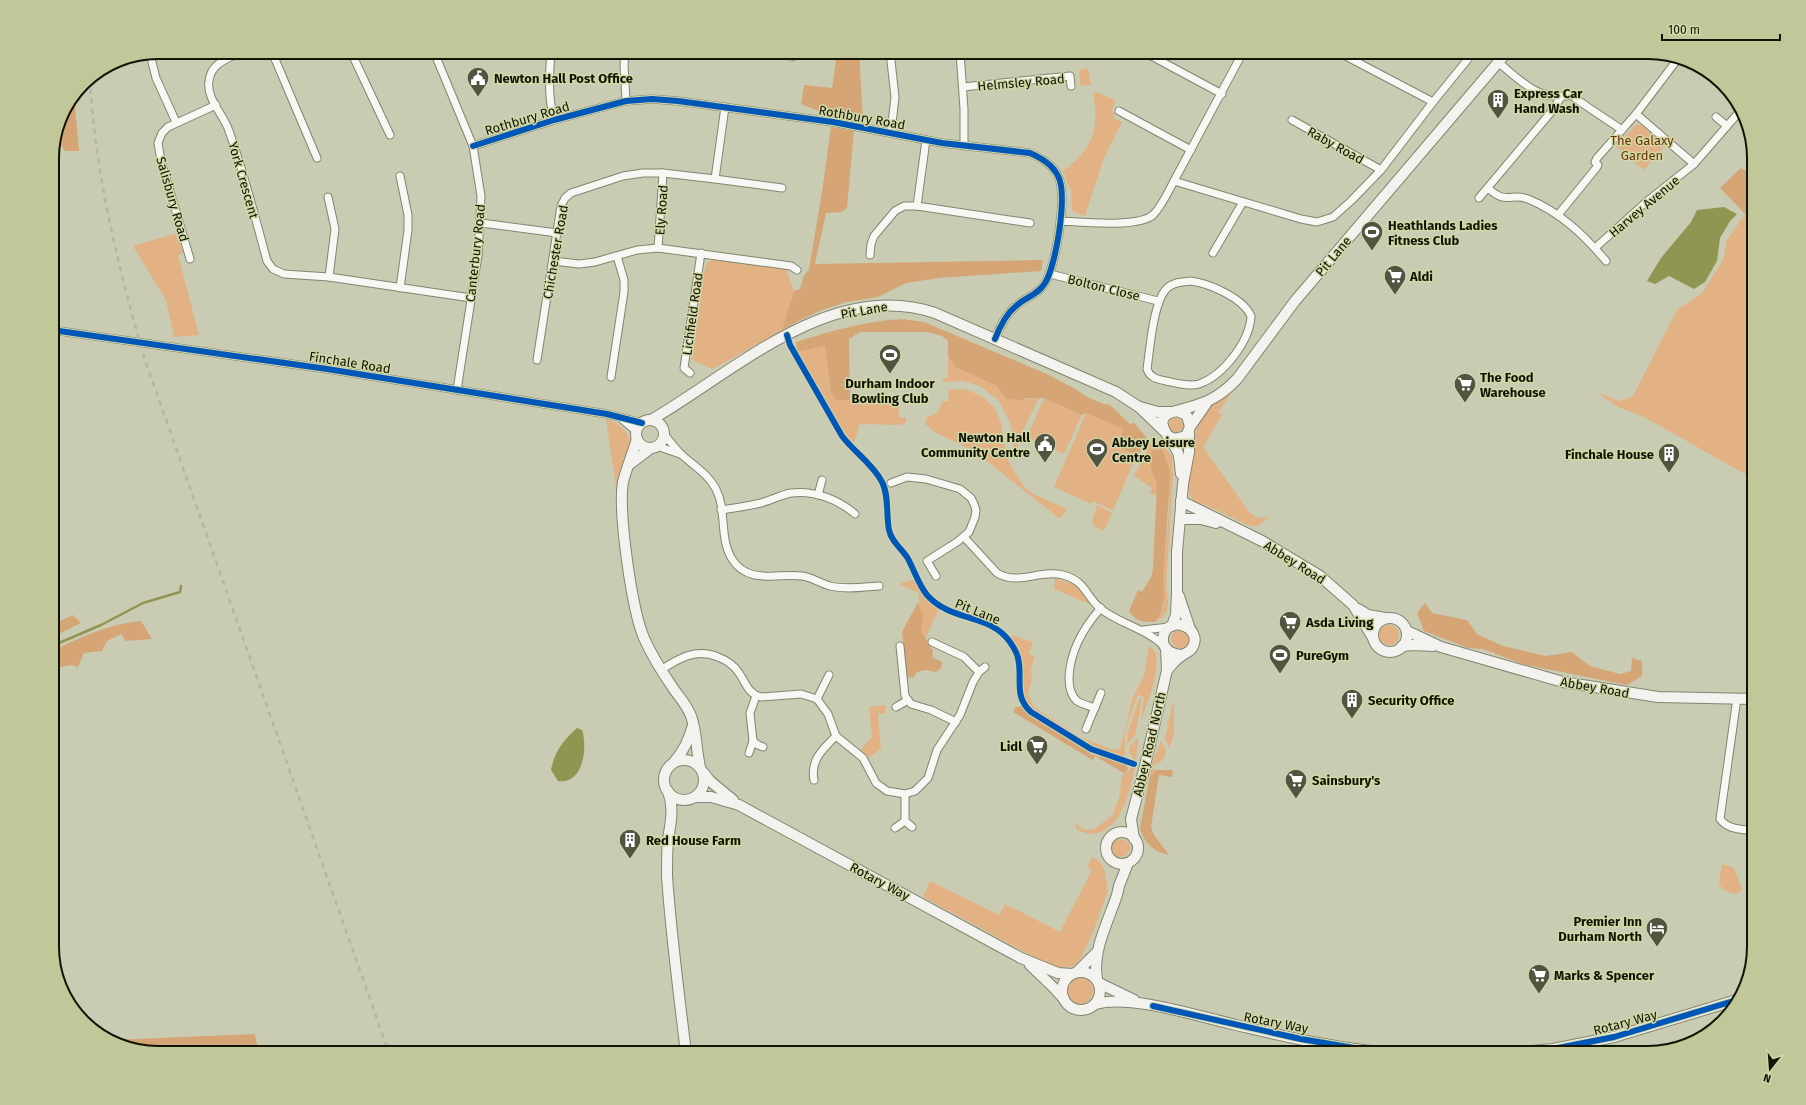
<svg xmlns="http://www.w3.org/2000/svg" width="1806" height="1105" viewBox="0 0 1806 1105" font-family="'Fira Sans',sans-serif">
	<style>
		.green { fill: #e2b284 }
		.forest { fill: #d5a576 }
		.water { fill: #909652 }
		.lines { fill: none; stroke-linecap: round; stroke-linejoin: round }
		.stream { stroke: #909652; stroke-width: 2.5 }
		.street-casing { stroke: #838471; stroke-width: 9 }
		.secondary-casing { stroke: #838471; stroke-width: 12 }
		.street { stroke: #f7f7f3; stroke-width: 7 }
		.secondary { stroke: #f4f2ef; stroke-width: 10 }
		.rail { stroke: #b4b4ae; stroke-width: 2.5; stroke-dasharray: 5 5; stroke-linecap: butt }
		.cycleway-casing { stroke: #d1d7a7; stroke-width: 8 }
		.cycleway { stroke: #0057b8; stroke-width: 6 }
		.labels { text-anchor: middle; stroke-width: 3; stroke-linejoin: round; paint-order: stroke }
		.poi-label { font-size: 13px; font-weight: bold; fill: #121404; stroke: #d1d7a7; text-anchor: start }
		.street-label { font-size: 13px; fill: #121404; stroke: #d1d7a7 }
		.park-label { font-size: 13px; fill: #6e3400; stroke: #d1d7a7 }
		.rim { fill: none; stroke: #121404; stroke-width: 2 }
	</style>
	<rect width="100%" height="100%" fill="#c9ccb2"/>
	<!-- green -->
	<g class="green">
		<polygon points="1088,68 1091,85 1080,86 1079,70"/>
		<path d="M1093,93H1099L1116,101L1112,110L1115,114L1114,118L1122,122L1104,158L1085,216L1072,211L1071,191L1063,171C1093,149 1100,129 1093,93Z"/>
		<polygon points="1637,124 1641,125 1665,145 1644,170 1616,146"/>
		<polygon points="1745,214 1749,216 1754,223 1754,479 1644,417 1618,407 1596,392 1620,401 1633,396 1677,310 1702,293 1723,260 1727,240"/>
		<polygon points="177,233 183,253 178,255 199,335 174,337 166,300 133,246"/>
		<polygon points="713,260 786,269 794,291 782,330 713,369 692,360 704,273 707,263"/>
		<polygon points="825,346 831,391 836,400 855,400 855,402 899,403 899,417 906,418 906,423 900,425 860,424 854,442 851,445 797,352"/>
		<path d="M948,356L955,367L997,386L1006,399C1018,400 1027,398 1039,398L1018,441V455L1016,458L1010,422L998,400L980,386L963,381L943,382V378H948Z"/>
		<path d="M1236,387L1218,412L1222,415L1203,447L1250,513L1258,518L1269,517L1258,526H1250L1201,503L1200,506C1195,502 1191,499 1189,492C1186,481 1196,420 1204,412C1213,402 1226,395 1236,387Z"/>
		<path d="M949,389L968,390L983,397L995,408L1001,422L1006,455L1012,468L1023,485L1033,494L1067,509L1060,519L974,451L936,433L925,424L926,418C936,415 940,411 942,401H948Z"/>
		<polygon points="1044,398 1082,415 1064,454 1027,437"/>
		<polygon points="1086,413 1124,429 1142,442 1113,511 1093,501 1091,504 1054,487"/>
		<circle cx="1176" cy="425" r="7"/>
		<path d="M606,419C617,422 627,429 630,441L616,487Z"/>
		<path d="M1153,439H1156L1172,456L1173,476L1166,584L1168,605L1167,611L1162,618L1155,622C1157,619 1160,615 1162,612C1165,600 1163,590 1163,578C1165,536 1176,491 1162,450L1151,469L1157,485V496L1150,493L1152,488L1134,476Z"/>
		<polygon points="1097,505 1112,513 1104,531 1095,526 1092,522"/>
		<polygon points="1055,578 1075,585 1092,605 1054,589"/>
		<path d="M915,579L928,599L939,609L925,639L921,631C924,614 918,609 919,593L899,584Z"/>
		<circle cx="1389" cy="635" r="10"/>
		<circle cx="1180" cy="639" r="9"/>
		<path d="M1011,635L1033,642L1029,654L1035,656L1030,673L1033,674L1028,693L1034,707L1080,737L1113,750L1120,749L1133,697L1144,676L1149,646C1168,653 1146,708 1141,721L1144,697L1138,695L1125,731V757L1089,746L1030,710L1026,704L1021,692V658L1010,640Z"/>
		<polygon points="1139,699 1142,699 1135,735 1127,744 1128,731"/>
		<polygon points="1173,702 1174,702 1174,734 1169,748 1165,739"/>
		<polygon points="886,705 885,713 878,714 881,748 869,758 861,749 872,737 869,707"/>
		<path d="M1138,737C1137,767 1125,852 1077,830L1074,822L1083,829L1093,830L1112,816L1119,798L1122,777L1132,767L1134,760L1129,751L1130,746Z"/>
		<polygon points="1161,740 1166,751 1163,760 1154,765 1153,776 1150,775 1152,764"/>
		<circle cx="1121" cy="848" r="9"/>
		<polygon points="1092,857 1102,864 1105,872 1108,891 1092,935 1081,958 1074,966 1059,968 1034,957 923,897 930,881 999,915 1005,904 1060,932 1092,870 1087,867"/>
		<path d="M1722,864L1734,868L1742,889C1736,899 1724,891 1719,884Z"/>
		<circle cx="1080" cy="991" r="13"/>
	</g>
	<!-- forest -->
	<g class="forest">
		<polygon points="837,52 859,52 863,120 826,114 801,104 804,85 832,88"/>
		<polygon points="74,96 79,151 65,151 56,136 60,117"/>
		<polygon points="831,127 854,131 847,208 842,212 826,213 815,264 1043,260 1041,271 939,278 906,283 878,297 847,302 822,310 798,321 782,330 794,291 800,289 804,276 809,269 822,192"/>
		<polygon points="1741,168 1754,176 1754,223 1749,216 1745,214 1720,188"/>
		<path d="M902,319L924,322L1049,375L1077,390L1087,397L1104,404L1110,405L1130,424L1134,423L1147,438L1138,456L1122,448V444L1119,441L1124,429L1086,413L1082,415L1044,398H1026L1020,400L1006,399L997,386L955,367L948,356V341L942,336L927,332H860L849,339L850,400H836L831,391L825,346L797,352L796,342C831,331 865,321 902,319Z"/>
		<path d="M1153,450H1162L1170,470L1169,494L1163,579L1164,598L1161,613L1155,622C1143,622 1136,622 1129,611L1138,590L1142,592L1152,575L1153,568L1157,485L1151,469L1150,457Z"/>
		<polygon points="918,602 923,617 921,631 933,651 932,657 942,662 941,668 936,672 925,670 917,672 913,678 907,676 902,632"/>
		<polygon points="1425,603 1432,613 1467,620 1477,634 1503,646 1546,656 1572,652 1590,666 1620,674 1631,671 1632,658 1642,661 1642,676 1627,685 1522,664 1483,649 1468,648 1424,631 1417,613"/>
		<polygon points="73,615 81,623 52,637 52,625"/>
		<path d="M141,621L152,639L126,641L121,634L107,641L102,651L84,653L78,667L71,665L52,669V651C81,637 109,624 141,621Z"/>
		<polygon points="1022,706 1030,713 1090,750 1090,754 1106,758 1107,756 1126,764 1128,769 1122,777 1124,773 1095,756 1093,760 1091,759 1013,712 1016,707"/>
		<path d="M1154,770H1173L1172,777L1159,775L1151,827L1154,835L1169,855C1154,852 1144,843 1140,828L1150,775H1153Z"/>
		<polygon points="255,1034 258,1050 257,1053 158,1053 111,1040"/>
	</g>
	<!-- water -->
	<g class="water">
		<polygon points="1724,207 1737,214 1730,221 1720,238 1717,261 1705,282 1694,289 1669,276 1655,284 1647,281 1661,258 1691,222 1697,210"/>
		<path d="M577,728L582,730C588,748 583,785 558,781L551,770C555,750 563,741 577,728Z"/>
	</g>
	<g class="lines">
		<!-- stream -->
		<polyline class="stream" points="52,646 101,625 143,603 180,592 181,586"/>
		<!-- street casing -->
		<g class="street-casing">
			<g id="street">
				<path d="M241,52C227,59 211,63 209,81C206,99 224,115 229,131C244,173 255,217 267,261L273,269L284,274L329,277L471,298"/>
				<polyline points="272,52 317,158"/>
				<polyline points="351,52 390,135"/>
				<polyline points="434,52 473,146 481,196 478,255 457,390"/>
				<path d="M551,52C549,76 548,97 554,120"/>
				<polyline points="625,52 624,65 626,101"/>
				<polyline points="791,52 792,57"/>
				<polyline points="890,52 895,97 891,132"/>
				<polyline points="960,52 964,109 964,146"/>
				<polyline points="1144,52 1222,94"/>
				<polyline points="1338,52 1433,102"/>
				<polyline points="150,54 156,78 176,122"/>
				<path d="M1498,62C1521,81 1539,102 1571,95C1588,108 1605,118 1622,130"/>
				<polyline points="963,87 1070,76 1071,86"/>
				<polyline points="1119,111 1191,150"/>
				<polyline points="1636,114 1694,164"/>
				<polyline points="1716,117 1727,126"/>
				<polyline points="1292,120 1381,170"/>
				<path d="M473,146L554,120L626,101L652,99L678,101L833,122L942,143L1030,153C1041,158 1052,164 1058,176C1068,194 1056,266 1045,283C1038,295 1026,297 1016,306C1006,314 1000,326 995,339"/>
				<polyline points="715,179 725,107"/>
				<polyline points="1174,181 1301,219 1317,222 1333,217 1351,201 1381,170 1433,102 1468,59 1470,52"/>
				<path d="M1488,188C1507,206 1511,192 1528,199C1560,212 1584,235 1606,261"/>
				<polyline points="328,197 335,229 329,277"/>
				<polyline points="1479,198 1552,111 1561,97"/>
				<polyline points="917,206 926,140"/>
				<polyline points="1558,215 1597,167 1598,165 1595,162 1597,158 1636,114 1677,60"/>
				<path d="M1060,221C1080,222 1138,228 1153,215C1162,206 1168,192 1174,181L1243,52"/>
				<polyline points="481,223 557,233"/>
				<polyline points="658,248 663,173"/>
				<polyline points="1595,248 1645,203 1694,164 1741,110"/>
				<polyline points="1213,253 1243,202"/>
				<polyline points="870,255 871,244 874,236 895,211 904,206 917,206 1030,223"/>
				<polyline points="190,259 161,161 158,143 162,133 168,127 216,105"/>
				<polyline points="553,261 579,264 595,262 637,250 658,248 791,266 797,270"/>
				<polyline points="1050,274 1158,301"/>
				<path d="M1190,281C1209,283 1243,298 1251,316C1250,341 1223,376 1199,384C1189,387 1176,383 1166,381C1157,379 1150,378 1147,369C1150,349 1153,302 1167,288C1173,282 1182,282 1190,281Z"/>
				<polyline points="400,288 408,230 408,215 400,176"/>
				<polyline points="52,330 327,369 607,414 642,423"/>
				<polyline points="537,360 561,206 565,198 571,193 623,176 643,173 663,173 715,179 782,188"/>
				<polyline points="690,373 684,368 701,253"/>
				<polyline points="611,377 624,292 624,280 617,256"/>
				<polyline points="623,420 636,431"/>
				<path d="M664,434C670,441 675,449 682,455C694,466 708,474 716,489C727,511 719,538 732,559C748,585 778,573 802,576C812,577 821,584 830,586C846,590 863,587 879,586"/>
				<polyline points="657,446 680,454"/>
				<polyline points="891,483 907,477 926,479 960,489 971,498 974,504 976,510 975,517 969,532 957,542 927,561 936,576"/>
				<polyline points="818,495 822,480"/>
				<path d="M721,510C735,508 748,506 761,503C771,500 781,495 791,493C813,490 838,499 855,514"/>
				<path d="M964,537L997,573C1018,586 1041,569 1063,575C1086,581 1086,597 1101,609C1120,624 1145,628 1164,646"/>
				<polyline points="1143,630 1169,627"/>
				<polyline points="932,642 964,657 979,672"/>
				<polyline points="900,646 905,696 911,704 931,710 956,722"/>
				<path d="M661,670C679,658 696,648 718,657C726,660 734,665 739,673C746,683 748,694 761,697L801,694L817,699L828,714L836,736L863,758L876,783L887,791L905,794L915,791L928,778L937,750L960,715L973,682L979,672L985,667"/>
				<path d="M1737,698L1720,819C1728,830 1742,829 1754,831"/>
				<polyline points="817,699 829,675"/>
				<polyline points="896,707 908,700"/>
				<path d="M1095,708C1089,706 1082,704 1077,701C1070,695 1069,686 1069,678C1070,651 1083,628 1101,608"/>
				<polyline points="1086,729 1101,693"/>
				<polyline points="753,741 758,745 763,747"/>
				<polyline points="749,753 753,741 750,713 756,696"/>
				<path d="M814,780C810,760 823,749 836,736"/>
				<polyline points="905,821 912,827"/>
				<polyline points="895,828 905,821 905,794"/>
			</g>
		</g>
		<!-- secondary casing -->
		<g class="secondary-casing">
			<g id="secondary">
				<polyline points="1140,407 1158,412 1171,412"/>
				<path d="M1176,411C1203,404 1217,400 1237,379L1295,301L1507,52"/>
				<path d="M651,420C734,372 832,278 935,313L1116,392L1139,407L1164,431"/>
				<circle cx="650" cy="434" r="14"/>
				<polyline points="1190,427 1206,404"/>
				<path d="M1167,435L1174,439L1186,436L1190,427L1187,416C1183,413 1178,410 1173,412C1148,419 1175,442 1178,453C1180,459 1180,467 1181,474"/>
				<path d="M637,439C633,452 626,470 623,482C618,513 632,610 644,638C652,656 662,672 673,688C679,697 687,705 691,716C697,732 696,750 700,767"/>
				<polyline points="630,464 651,448"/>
				<polyline points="1181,501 1262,541 1320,576 1353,605 1373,638"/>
				<polyline points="1180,519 1201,519 1216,523"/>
				<polyline points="1179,596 1190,629"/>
				<polyline points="1358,609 1368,615 1385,618"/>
				<circle cx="1390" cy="635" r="17"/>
				<polyline points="1172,626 1176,615 1177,593 1177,552 1183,484 1189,452 1189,432"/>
				<polyline points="1407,631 1441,647 1563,682 1658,697 1754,699"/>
				<polyline points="1402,646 1414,645 1433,646"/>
				<path d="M1167,670C1171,666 1175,660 1180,657C1184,653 1189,653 1192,648C1205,627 1166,613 1163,638C1162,650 1172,654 1181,655"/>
				<circle cx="684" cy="780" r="20"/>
				<path d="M674,762C684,751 689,740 693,725"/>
				<polyline points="704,773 710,781 733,800"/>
				<path d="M668,791C674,808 671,822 668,839C667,851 667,864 667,876C671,935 679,994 686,1053"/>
				<polyline points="695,797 711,797 739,805 1021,958 1058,973 1072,974"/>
				<circle cx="1122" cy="848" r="16"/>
				<polyline points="1134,839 1131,819 1144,770 1167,670 1166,648"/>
				<polyline points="1030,965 1054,988 1064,999"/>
				<polyline points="1077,972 1097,952"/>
				<circle cx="1081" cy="991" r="19"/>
				<path d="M1097,979C1092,951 1108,922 1117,895L1119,886L1128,863"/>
				<polyline points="1099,983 1134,1000"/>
				<path d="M1096,1004C1131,994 1200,1017 1236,1025C1288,1037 1342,1050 1395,1053"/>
				<polyline points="1512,1053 1553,1049 1614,1037 1740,999"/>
			</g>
		</g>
		<!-- street -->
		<use href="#street" class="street"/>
		<!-- secondary -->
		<use href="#secondary" class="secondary"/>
		<!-- rail -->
		<path class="rail" d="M90,79C95,174 118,266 144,357L389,1053"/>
		<!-- cycleway casing -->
		<g class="cycleway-casing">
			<g id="cycleway">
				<path d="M473,146L554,120L626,101L652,99L678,101L833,122L942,143L1030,153C1041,158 1052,164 1058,176C1068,194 1056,266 1045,283C1038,295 1026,297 1016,306C1006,314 1000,326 995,339"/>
				<polyline points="52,330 327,369 607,414 642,423"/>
				<path d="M787,335L790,345L842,436C854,452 873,464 882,482C889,495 886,514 889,530C891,541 901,548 907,557C914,569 918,584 927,595C952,623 990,613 1010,642C1013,647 1017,652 1018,658C1023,678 1013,696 1031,712L1091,749L1134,764"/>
				<polyline points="1153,1006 1301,1039 1354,1048 1395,1053"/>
				<polyline points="1512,1053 1553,1049 1614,1037 1740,999"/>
			</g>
		</g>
		<!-- cycleway -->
		<use href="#cycleway" class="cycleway"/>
	</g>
	<!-- icons -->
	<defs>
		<g id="civic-pin" transform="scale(1.15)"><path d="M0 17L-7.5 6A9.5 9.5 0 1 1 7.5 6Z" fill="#525441" stroke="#d1d7a7"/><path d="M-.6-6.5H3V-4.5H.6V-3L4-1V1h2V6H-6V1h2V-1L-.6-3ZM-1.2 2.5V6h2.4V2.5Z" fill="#fff"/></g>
		<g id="building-pin" transform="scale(1.15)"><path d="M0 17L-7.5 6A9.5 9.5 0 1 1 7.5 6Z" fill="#525441" stroke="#d1d7a7"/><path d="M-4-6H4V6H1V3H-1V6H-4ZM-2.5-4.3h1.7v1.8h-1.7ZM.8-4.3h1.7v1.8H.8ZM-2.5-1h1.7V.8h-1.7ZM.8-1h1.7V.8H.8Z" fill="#fff"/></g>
		<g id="stadium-pin" transform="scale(1.15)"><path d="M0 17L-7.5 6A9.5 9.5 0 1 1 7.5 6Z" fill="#525441" stroke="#d1d7a7"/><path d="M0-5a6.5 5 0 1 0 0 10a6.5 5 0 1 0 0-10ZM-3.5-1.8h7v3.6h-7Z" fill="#fff"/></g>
		<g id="supermarket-pin" transform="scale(1.15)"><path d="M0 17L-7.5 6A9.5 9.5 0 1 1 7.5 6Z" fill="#525441" stroke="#d1d7a7"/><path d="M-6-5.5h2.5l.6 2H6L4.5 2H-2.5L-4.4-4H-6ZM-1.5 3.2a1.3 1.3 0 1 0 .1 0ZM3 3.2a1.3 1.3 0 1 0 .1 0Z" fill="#fff"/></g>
		<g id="hotel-pin" transform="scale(1.15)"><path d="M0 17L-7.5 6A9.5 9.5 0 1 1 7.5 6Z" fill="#525441" stroke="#d1d7a7"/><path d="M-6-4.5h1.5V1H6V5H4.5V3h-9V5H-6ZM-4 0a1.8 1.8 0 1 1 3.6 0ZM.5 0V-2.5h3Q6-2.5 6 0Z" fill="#fff"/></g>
	</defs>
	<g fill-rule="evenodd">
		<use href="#civic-pin" x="478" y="78"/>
		<use href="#building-pin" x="1498" y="100"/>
		<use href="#stadium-pin" x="1372" y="232"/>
		<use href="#supermarket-pin" x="1395" y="276"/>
		<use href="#stadium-pin" x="890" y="355"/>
		<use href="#supermarket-pin" x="1465" y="384"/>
		<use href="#civic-pin" x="1045" y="444"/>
		<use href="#stadium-pin" x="1097" y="449"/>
		<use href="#building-pin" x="1669" y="454"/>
		<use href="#supermarket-pin" x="1290" y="622"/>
		<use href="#stadium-pin" x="1280" y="655"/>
		<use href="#building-pin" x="1352" y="700"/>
		<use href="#supermarket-pin" x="1037" y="746"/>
		<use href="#supermarket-pin" x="1296" y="780"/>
		<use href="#building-pin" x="630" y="840"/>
		<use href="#hotel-pin" x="1657" y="928"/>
		<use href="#supermarket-pin" x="1539" y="975"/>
	</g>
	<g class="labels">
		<!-- poi labels -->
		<g class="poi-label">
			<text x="494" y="83">Newton Hall Post Office</text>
			<text x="1514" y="98">Express Car<tspan x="1514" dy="15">Hand Wash</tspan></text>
			<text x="1388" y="230">Heathlands Ladies<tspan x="1388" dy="15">Fitness Club</tspan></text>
			<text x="1410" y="281">Aldi</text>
			<text x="1480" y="382">The Food<tspan x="1480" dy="15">Warehouse</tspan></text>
			<text x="890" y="388" text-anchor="middle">Durham Indoor<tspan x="890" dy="15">Bowling Club</tspan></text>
			<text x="1030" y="442" text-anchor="end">Newton Hall<tspan x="1030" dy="15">Community Centre</tspan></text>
			<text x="1112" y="447">Abbey Leisure<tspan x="1112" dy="15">Centre</tspan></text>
			<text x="1654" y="459" text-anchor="end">Finchale House</text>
			<text x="1306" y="627">Asda Living</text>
			<text x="1296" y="660">PureGym</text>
			<text x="1368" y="705">Security Office</text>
			<text x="1022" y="751" text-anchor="end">Lidl</text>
			<text x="1312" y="785">Sainsbury's</text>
			<text x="646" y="845">Red House Farm</text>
			<text x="1642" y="926" text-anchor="end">Premier Inn<tspan x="1642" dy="15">Durham North</tspan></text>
			<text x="1554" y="980">Marks &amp; Spencer</text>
		</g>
		<!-- street labels -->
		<g class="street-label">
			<text transform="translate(1021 82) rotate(-5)" y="5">Helmsley Road</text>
			<text transform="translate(862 117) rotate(10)" y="5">Rothbury Road</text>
			<text transform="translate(527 118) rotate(-17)" y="5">Rothbury Road</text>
			<text transform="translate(1336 145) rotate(29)" y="5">Raby Road</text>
			<text transform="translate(244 180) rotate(74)" y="5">York Crescent</text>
			<text transform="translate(173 199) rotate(74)" y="5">Salisbury Road</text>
			<text transform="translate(1644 206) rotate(-40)" y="5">Harvey Avenue</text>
			<text transform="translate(661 210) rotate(-86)" y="5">Ely Road</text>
			<text transform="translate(555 252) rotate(-80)" y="5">Chichester Road</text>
			<text transform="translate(475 253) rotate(-84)" y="5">Canterbury Road</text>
			<text transform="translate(1333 256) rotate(-50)" y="5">Pit Lane</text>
			<text transform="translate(1104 287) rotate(14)" y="5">Bolton Close</text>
			<text transform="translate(864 310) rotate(-10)" y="5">Pit Lane</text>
			<text transform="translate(692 314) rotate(-82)" y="5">Lichfield Road</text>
			<text transform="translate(350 362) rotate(9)" y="5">Finchale Road</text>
			<text transform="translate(1295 562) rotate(32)" y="5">Abbey Road</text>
			<text transform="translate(978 611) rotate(22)" y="5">Pit Lane</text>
			<text transform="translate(1595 687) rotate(10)" y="5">Abbey Road</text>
			<text transform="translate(1149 744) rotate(-77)" y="5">Abbey Road North</text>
			<text transform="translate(880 881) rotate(28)" y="5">Rotary Way</text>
			<text transform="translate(1276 1022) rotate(11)" y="5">Rotary Way</text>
			<text transform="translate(1625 1022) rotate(-15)" y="5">Rotary Way</text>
		</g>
		<!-- park labels -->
		<g class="park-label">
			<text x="1642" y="145">The Galaxy<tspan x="1642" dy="15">Garden</tspan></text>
		</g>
	</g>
	<!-- crop -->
	<path d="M0 0H1806V1105H0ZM158 59H1648A99 99 0 0 1 1747 158V947A99 99 0 0 1 1648 1046H158A99 99 0 0 1 59 947V158A99 99 0 0 1 158 59Z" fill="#c2c79a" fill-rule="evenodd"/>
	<path class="rim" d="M158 59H1648A99 99 0 0 1 1747 158V947A99 99 0 0 1 1648 1046H158A99 99 0 0 1 59 947V158A99 99 0 0 1 158 59Z"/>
	<!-- north arrow -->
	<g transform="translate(1770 1069) rotate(197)" stroke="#d1d7a7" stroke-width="3" paint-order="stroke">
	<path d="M0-3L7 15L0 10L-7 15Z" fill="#121404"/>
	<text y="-6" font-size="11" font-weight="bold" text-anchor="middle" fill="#121404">N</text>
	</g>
	<!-- scale -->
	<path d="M1662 34v6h118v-6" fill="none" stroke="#121404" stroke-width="2"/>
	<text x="1668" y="34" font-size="12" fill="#121404" stroke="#d1d7a7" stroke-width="3" paint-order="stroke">100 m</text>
</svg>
